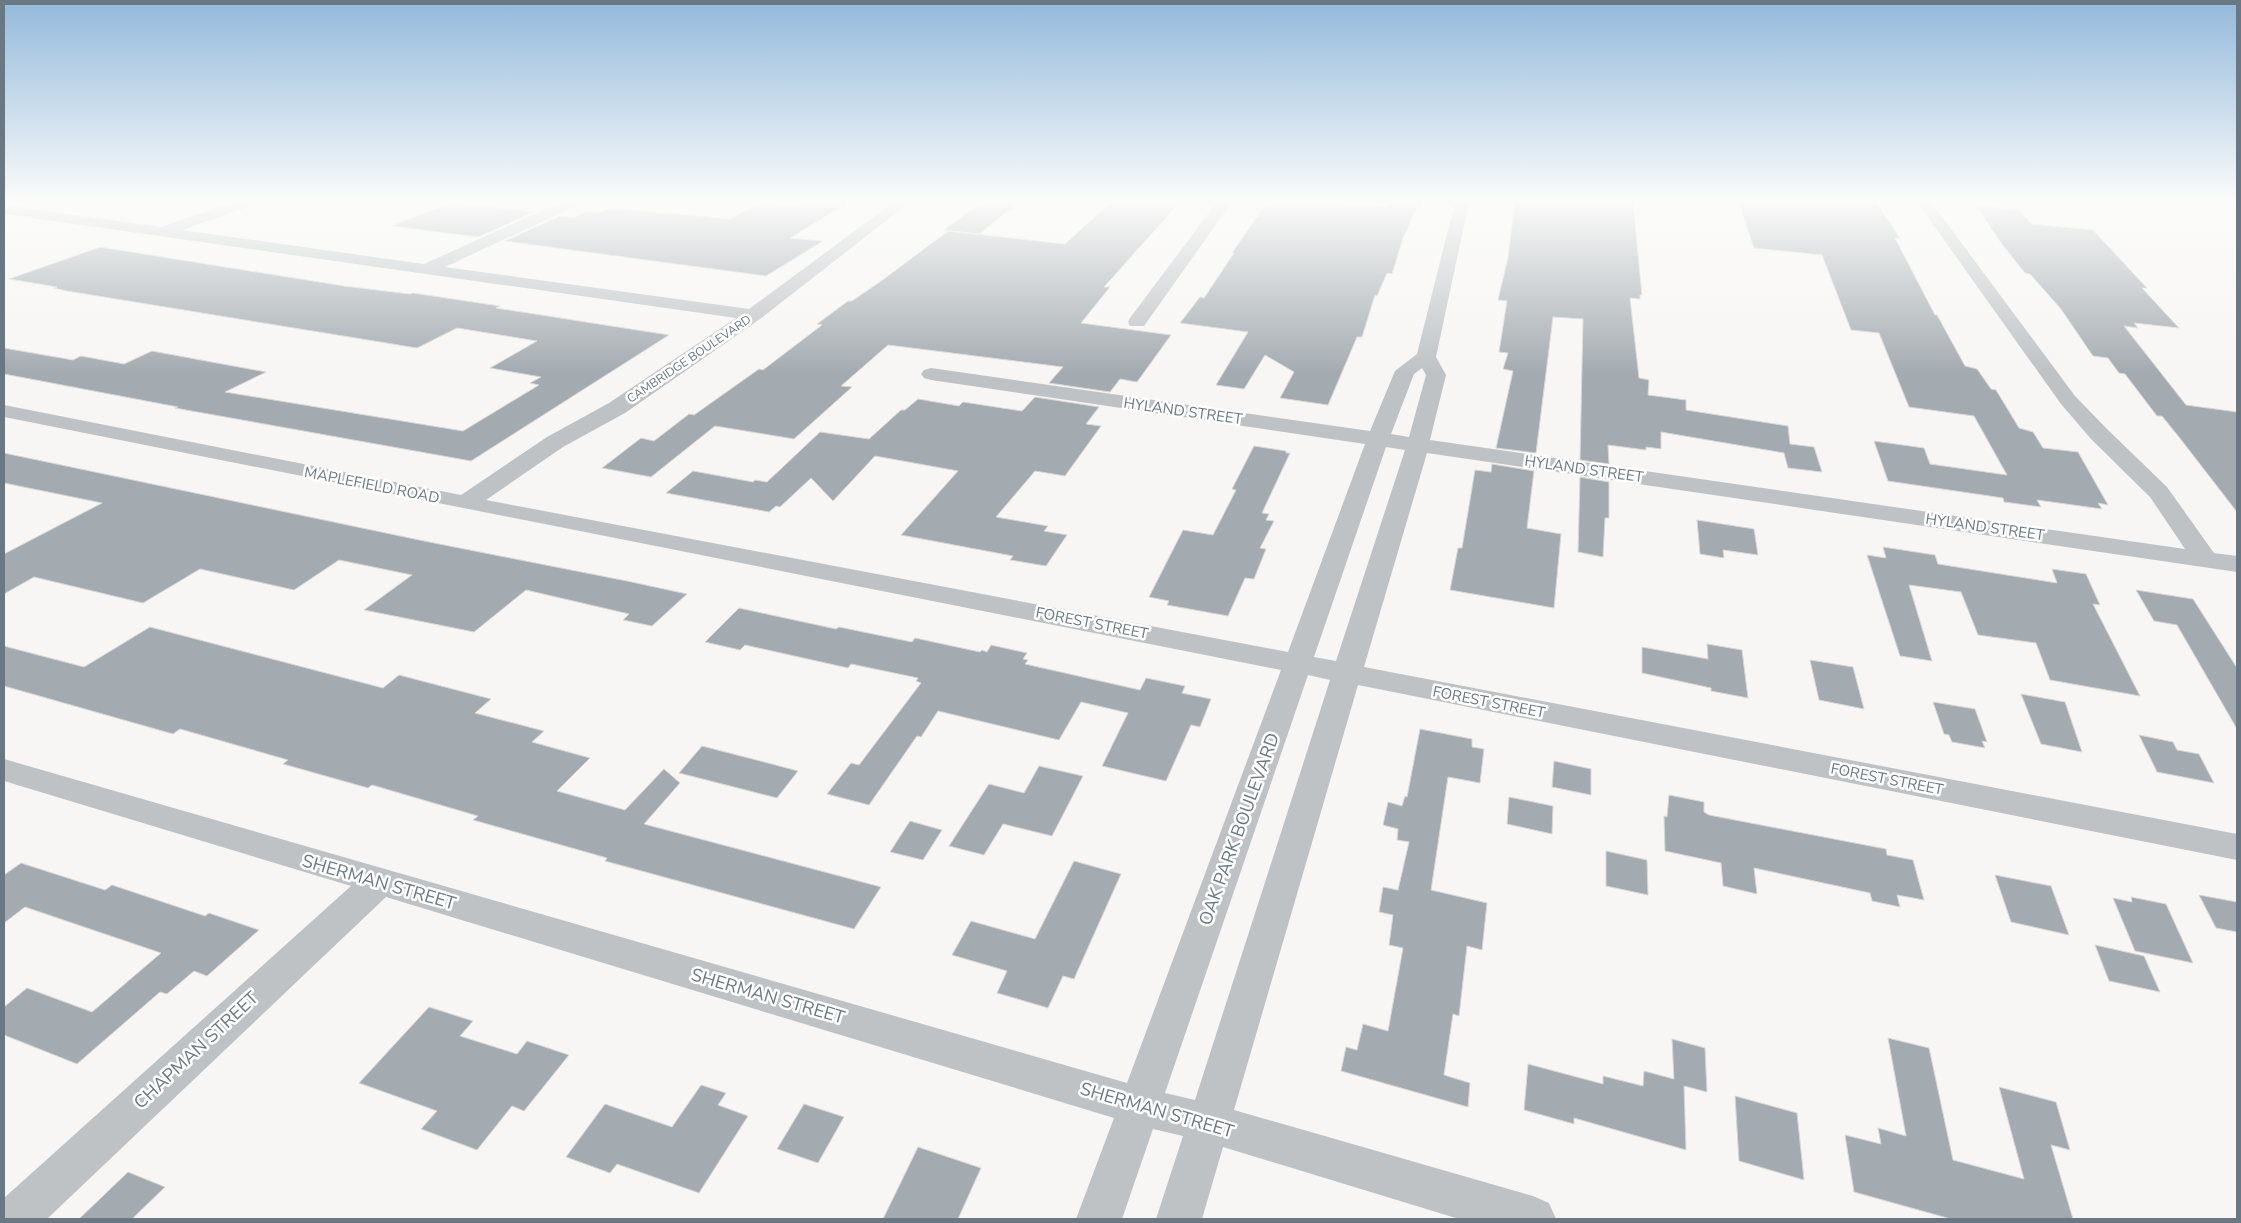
<svg xmlns="http://www.w3.org/2000/svg" width="2241" height="1223" viewBox="0 0 2241 1223" font-family="'Nunito Sans',sans-serif">
	<style>
		.building { fill: #a4abb0; stroke: #d8d8d6 }
		.lines { fill: none; stroke-linecap: round; stroke-linejoin: round }
		.minor { fill: #bec2c5; fill-rule: evenodd }
		.labels { text-anchor: middle; stroke-width: 5; stroke-linejoin: round; paint-order: stroke }
		.far-street-label { font-size: 12px; fill: #697882; stroke: #fff }
		.street-label { font-size: 15px; fill: #697882; stroke: #fff }
		.near-street-label { font-size: 18px; fill: #697882; stroke: #fff }
	</style>
	<rect width="100%" height="100%" fill="#f7f6f4"/>
	<!-- building -->
	<g class="building">
		<polygon points="452,202 534,212 478,237 392,226"/>
		<polygon points="761,202 795,205 801,202 849,202 790,238 823,241 766,276 505,241 560,216 574,217 587,211 599,213 610,208 730,219"/>
		<polygon points="981,202 1019,202 979,234 944,230"/>
		<polygon points="1111,202 1180,202 1104,287 1110,287 1081,323 1171,335 1137,382 1120,379 1110,392 1049,383 1063,367 888,345 841,386 852,387 794,439 715,426 651,477 602,468 641,438 654,441 689,414 694,415 759,369 763,370 822,325 817,324 848,301 852,301 884,279 948,231 1065,244"/>
		<polygon points="1267,202 1332,202 1387,207 1390,202 1419,202 1403,238 1392,274 1387,273 1377,296 1375,295 1362,337 1357,337 1328,405 1280,398 1294,372 1265,355 1244,389 1216,385 1248,332 1180,323 1200,297 1204,298 1234,253 1232,253"/>
		<polygon points="1515,202 1633,202 1642,295 1640,295 1640,299 1630,298 1639,378 1649,380 1648,395 1686,400 1686,410 1788,426 1790,444 1814,447 1822,472 1788,468 1784,453 1661,432 1661,449 1646,447 1646,450 1608,445 1609,464 1580,460 1583,319 1553,317 1536,453 1496,448 1513,371 1503,369 1508,353 1499,352 1507,301 1498,300 1508,257"/>
		<polygon points="1739,202 1876,202 1900,238 1895,238 1935,315 1937,315 1965,366 1977,369 1991,389 1996,390 2019,428 2033,432 2043,448 2078,452 2108,505 2098,503 2102,509 2037,500 2041,507 2004,502 2003,498 1888,481 1874,441 1924,448 1930,464 2007,475 1974,416 1909,407 1879,333 1851,330 1822,255 1754,248"/>
		<polygon points="1976,206 2018,209 2031,224 2093,230 2147,288 2142,288 2179,328 2134,323 2138,328 2124,326 2186,405 2237,412 2237,512 2179,437 2162,416 2157,416 2125,374 2119,373 2108,358 2093,356 2061,309 2030,274 2025,273 2002,244"/>
		<polygon points="100,247 344,286 410,294 413,293 500,306 496,308 669,335 471,461 175,408 178,407 4,374 4,348 73,360 81,356 124,364 152,351 266,372 225,392 463,431 539,385 530,383 541,377 490,368 537,341 457,328 417,348 67,291 54,288 57,287 9,279"/>
		<polygon points="1035,397 1099,407 1086,424 1101,426 1065,476 1035,471 996,517 1048,526 1044,531 1067,535 1046,566 1010,560 1013,556 901,535 958,471 875,456 833,501 811,478 780,507 776,506 769,512 666,493 693,471 753,482 755,480 767,482 820,432 869,439 901,410 905,410 918,399 959,406 963,402 1022,411"/>
		<polygon points="1254,446 1286,451 1286,453 1290,453 1262,513 1269,514 1266,520 1274,521 1260,548 1266,549 1254,579 1245,578 1228,616 1167,605 1169,601 1149,597 1183,530 1213,535 1236,490 1232,489"/>
		<polygon points="4,453 429,542 627,581 687,594 652,626 623,620 629,614 526,590 474,632 364,610 412,575 339,560 294,590 200,569 143,603 34,577 4,594 4,554 102,503 4,483"/>
		<polygon points="1492,464 1534,471 1527,528 1561,534 1554,608 1450,590 1458,548 1462,548 1475,470 1491,472"/>
		<polygon points="1580,477 1609,482 1609,518 1605,518 1603,557 1578,552"/>
		<polygon points="1697,520 1754,529 1758,555 1723,550 1724,558 1700,554"/>
		<polygon points="1883,547 1935,555 1938,564 2057,583 2052,569 2086,574 2100,605 2093,604 2140,696 2050,680 2036,643 1978,635 1961,592 1909,585 1932,661 1900,656 1867,555 1886,558"/>
		<polygon points="2136,590 2193,599 2237,668 2237,729 2177,625 2154,621"/>
		<polygon points="739,608 836,629 839,627 912,642 915,638 980,652 982,650 987,652 991,645 1027,653 1023,659 1028,660 1025,664 1140,690 1146,678 1185,686 1182,693 1211,699 1200,727 1191,725 1166,781 1102,766 1128,713 1081,702 1059,740 938,711 921,737 917,736 869,805 827,794 851,763 859,765 921,683 916,681 918,678 851,664 848,668 745,645 740,650 705,642"/>
		<polygon points="150,627 383,688 399,675 491,699 475,713 544,731 532,742 590,758 557,791 625,810 664,769 680,783 644,824 881,887 854,929 605,861 607,858 473,820 478,816 372,785 368,788 283,764 288,760 180,729 173,734 4,686 4,646 84,667"/>
		<polygon points="1707,644 1742,650 1748,698 1711,691 1711,688 1642,673 1642,647 1708,659"/>
		<polygon points="1810,660 1853,667 1864,709 1819,700"/>
		<polygon points="2021,694 2065,702 2082,752 2041,744"/>
		<polygon points="1933,702 1975,709 1987,742 1982,741 1985,748 1952,742 1949,735 1944,734"/>
		<polygon points="1420,729 1472,739 1472,747 1484,749 1480,783 1448,777 1431,890 1487,903 1482,950 1467,946 1459,1016 1453,1014 1444,1075 1470,1083 1468,1107 1341,1071 1346,1047 1357,1050 1363,1024 1388,1031 1403,948 1389,945 1393,915 1379,912 1383,887 1398,890 1409,842 1397,840 1398,829 1383,825 1388,802 1402,806 1405,796 1407,797"/>
		<polygon points="2139,735 2173,742 2177,750 2199,754 2214,783 2157,772"/>
		<polygon points="702,746 768,763 798,771 777,798 679,773"/>
		<polygon points="1554,761 1591,769 1591,795 1552,787"/>
		<polygon points="1039,766 1083,776 1052,836 1003,824 984,855 949,846 989,784 1024,793"/>
		<polygon points="1669,795 1704,802 1704,812 1709,815 1886,849 1887,855 1913,860 1924,900 1897,895 1900,907 1872,901 1870,893 1754,868 1757,894 1723,886 1721,863 1665,851 1664,816 1667,817"/>
		<polygon points="1509,797 1553,806 1552,834 1507,824"/>
		<polygon points="910,821 942,830 923,860 890,852"/>
		<polygon points="1606,851 1647,860 1648,895 1606,886"/>
		<polygon points="1074,861 1121,874 1074,979 1063,976 1048,1008 997,993 1007,971 952,955 971,921 1035,939"/>
		<polygon points="21,863 105,890 112,885 205,916 209,913 259,930 207,976 194,971 167,994 160,992 77,1064 4,1035 4,1007 27,988 92,1012 161,953 25,907 4,923 4,875"/>
		<polygon points="1995,875 2051,886 2069,935 2011,922"/>
		<polygon points="2199,895 2237,902 2237,932 2216,928"/>
		<polygon points="2131,897 2166,904 2193,963 2135,951 2113,898 2132,902"/>
		<polygon points="2095,945 2144,956 2160,992 2109,981"/>
		<polygon points="429,1007 473,1021 460,1036 517,1054 527,1041 569,1055 524,1111 512,1106 477,1150 421,1129 437,1111 359,1083"/>
		<polygon points="1888,1038 1929,1048 1953,1160 2024,1179 1999,1087 2056,1102 2070,1150 2051,1145 2073,1219 1951,1219 1854,1192 1845,1135 1881,1144 1878,1128 1906,1136"/>
		<polygon points="1672,1039 1705,1048 1707,1092 1684,1086 1686,1150 1574,1118 1574,1124 1524,1110 1528,1064 1603,1084 1603,1076 1643,1086 1644,1071 1674,1079"/>
		<polygon points="701,1085 726,1093 718,1105 748,1116 699,1193 617,1164 610,1173 566,1157 605,1104 672,1127"/>
		<polygon points="1735,1096 1797,1113 1804,1180 1739,1161"/>
		<polygon points="804,1104 844,1117 818,1163 777,1149"/>
		<polygon points="918,1147 981,1168 958,1219 883,1219"/>
		<polygon points="128,1172 165,1187 132,1219 79,1219"/>
	</g>
	<g class="lines">
		<!-- minor -->
		<g class="minor">
			<path d="M234,202H255L253,205L182,230L424,264L561,202H580L578,205L445,267L749,309L894,202H910L760,319L625,413L563,447L486,500L1288,652L1365,444L931,380L924,378L921,374L924,370L931,368L1370,431L1395,371L1417,354L1455,202H1469L1436,357L1446,375L1430,440L2185,549L2150,497L2091,439L2061,404L1917,202H1931L2075,396L2107,429L2167,487L2214,553L2237,556V572L1427,453L1364,667L2237,834V860L1358,685L1234,1110L1533,1196L1549,1203L1556,1219H1459L1223,1147L1202,1219H1156L1183,1136L1153,1129L1122,1219H1076L1114,1118L386,897L47,1219H4V1198L351,886L4,781V759L1127,1083L1281,670L4,417V405L461,495L547,437L609,403L736,318L4,214V205L161,227ZM1422,368L1426,375L1409,437L1391,434L1414,374ZM1386,447L1405,450L1336,661L1314,657ZM1308,675L1330,680L1195,1100L1165,1093Z"/>
			<polygon points="1217,202 1232,202 1144,326 1130,326 1128,322 1130,318"/>
		</g>
	</g>
	<!-- sky -->
	<linearGradient id="sky" x2="0" y2="1"><stop stop-color="#93b9da"/><stop offset="0.54" stop-color="#fbfbfa"/><stop offset="1" stop-color="#fbfbfa" stop-opacity="0"/></linearGradient>
	<rect width="2241" height="373" fill="url(#sky)"/>
	<g class="labels">
		<!-- far-street labels -->
		<g class="far-street-label">
			<text transform="translate(689 359) rotate(-34)" y="4">CAMBRIDGE BOULEVARD</text>
		</g>
		<!-- street labels -->
		<g class="street-label">
			<text transform="translate(1183 411) rotate(8)" y="5">HYLAND STREET</text>
			<text transform="translate(1584 469) rotate(8)" y="5">HYLAND STREET</text>
			<text transform="translate(372 485) rotate(11)" y="5">MAPLEFIELD ROAD</text>
			<text transform="translate(1985 527) rotate(8)" y="5">HYLAND STREET</text>
			<text transform="translate(1092 623) rotate(11)" y="5">FOREST STREET</text>
			<text transform="translate(1489 702) rotate(11)" y="5">FOREST STREET</text>
			<text transform="translate(1887 779) rotate(11)" y="5">FOREST STREET</text>
		</g>
		<!-- near-street labels -->
		<g class="near-street-label">
			<text transform="translate(1239 829) rotate(-70)" y="6">OAK PARK BOULEVARD</text>
			<text transform="translate(379 882) rotate(16)" y="6">SHERMAN STREET</text>
			<text transform="translate(768 996) rotate(16)" y="6">SHERMAN STREET</text>
			<text transform="translate(196 1050) rotate(-43)" y="6">CHAPMAN STREET</text>
			<text transform="translate(1157 1110) rotate(16)" y="6">SHERMAN STREET</text>
		</g>
	</g>
	<!-- border -->
	<rect width="2241" height="1223" fill="none" stroke="#697882" stroke-width="10"/>
</svg>
